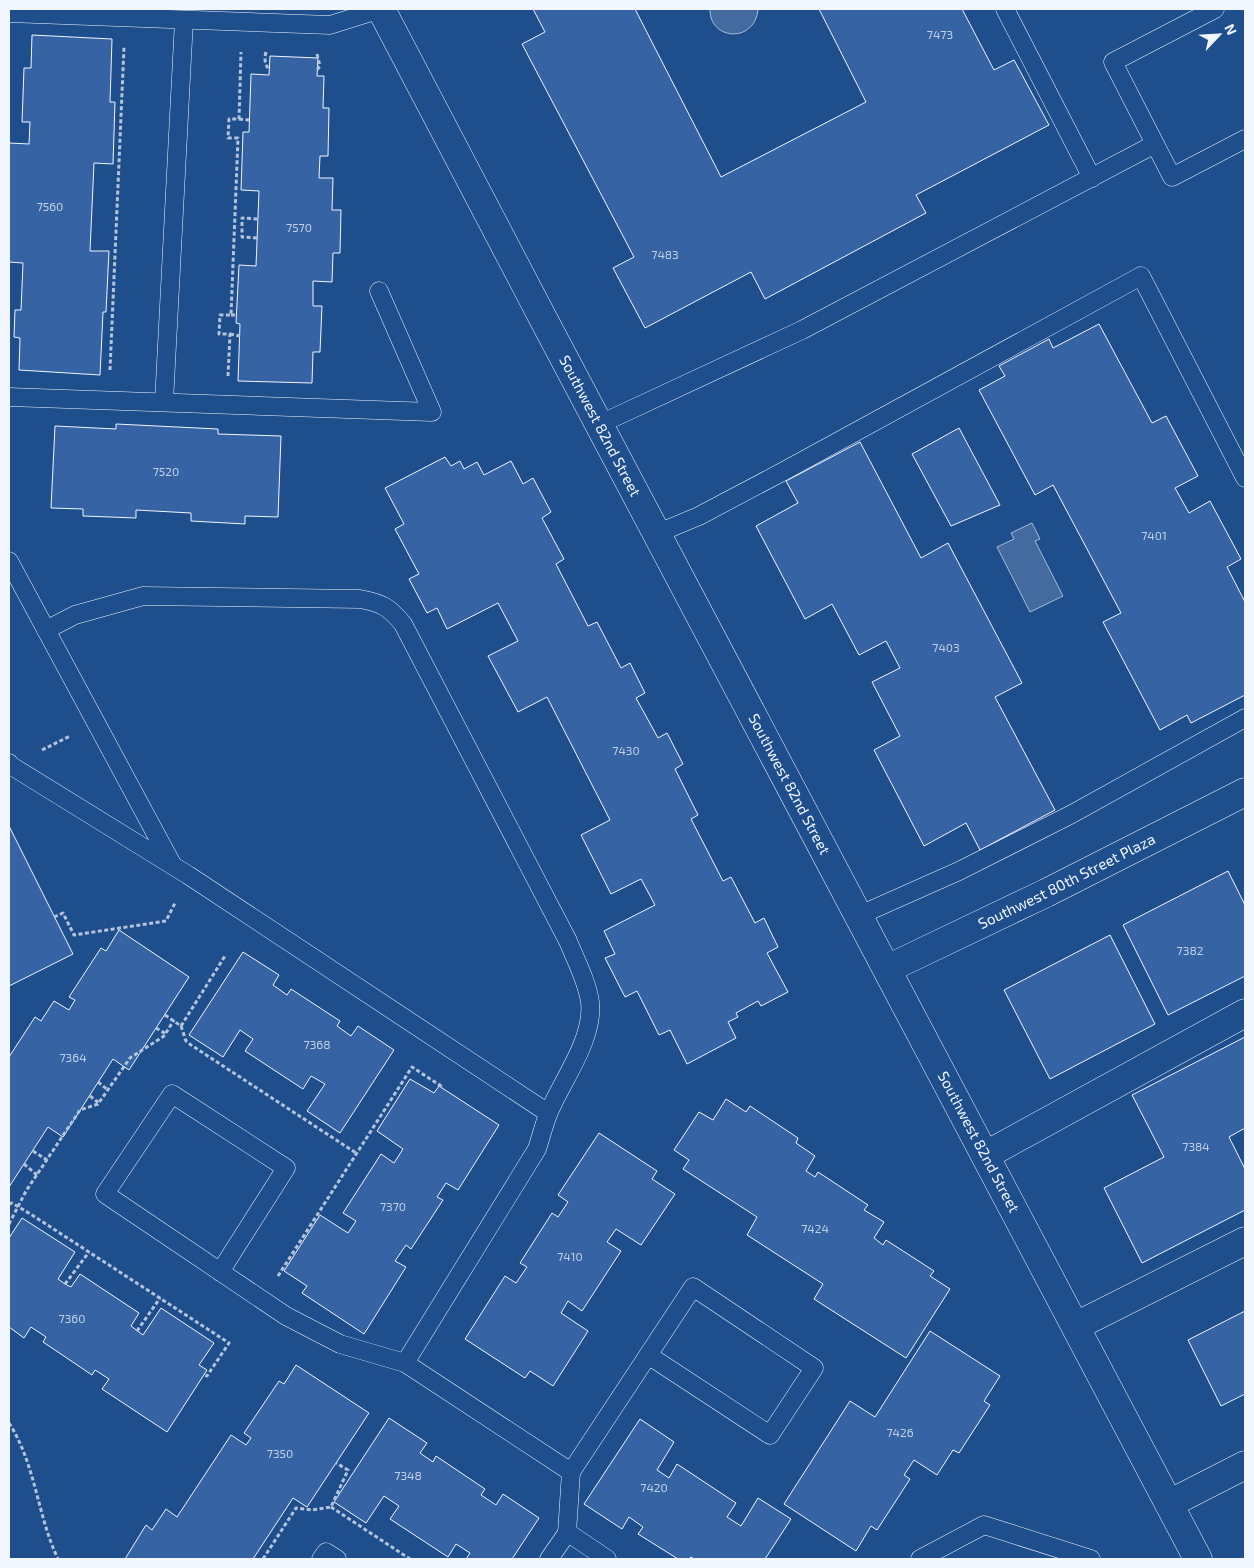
<svg xmlns="http://www.w3.org/2000/svg" width="1254" height="1568" viewBox="0 0 1254 1568" font-family="'Exo 2',sans-serif">
	<style>
		.water { fill: #446ba0; stroke: #a8bbd7 }
		.building { fill: #3563a3; stroke: #f2f6ff }
		.lines { fill: none; stroke-linecap: round; stroke-linejoin: round }
		.service-casing { stroke: #f2f6ff; stroke-width: 19 }
		.minor-casing { stroke: #f2f6ff; stroke-width: 29 }
		.tertiary-casing { stroke: #f2f6ff; stroke-width: 29 }
		.path { stroke: #b3c4dc; stroke-width: 3; stroke-dasharray: 4 2.5; stroke-linecap: butt }
		.service { stroke: #1f4e8c; stroke-width: 18 }
		.minor { stroke: #1f4e8c; stroke-width: 28 }
		.tertiary { stroke: #1f4e8c; stroke-width: 28 }
		.labels { text-anchor: middle; stroke-width: 4; stroke-linejoin: round; paint-order: stroke }
		.number-label { font-size: 12px; fill: #c3d1e8 }
		.street-label { font-size: 15px; fill: #f2f6ff; stroke: #1f4e8c }
	</style>
	<rect width="100%" height="100%" fill="#1f4e8c"/>
	<!-- water -->
	<g class="water">
		<path d="M710,9H757L758,10C754,44 709,40 710,9Z"/>
		<polygon points="1032,523 1040,539 1035,541 1063,596 1030,612 997,547 1014,539 1011,533"/>
	</g>
	<!-- building -->
	<g class="building">
		<polygon points="533,9 635,9 721,177 866,102 819,9 962,9 994,70 1014,60 1049,125 916,195 926,213 765,299 751,272 645,328 613,268 634,257 522,44 545,32"/>
		<polygon points="32,35 112,39 110,102 115,102 113,164 94,163 90,251 109,251 106,312 103,312 100,375 19,370 20,338 14,337 15,310 21,310 23,263 9,262 9,143 29,144 30,122 22,122 24,68 31,68"/>
		<polygon points="270,56 318,58 317,76 324,76 323,108 329,108 328,156 320,156 319,178 333,178 332,210 341,210 340,253 333,253 332,282 313,281 313,306 322,306 320,352 313,352 312,383 238,381 240,324 236,323 239,265 256,266 259,191 241,190 243,132 249,132 251,74 269,75"/>
		<polygon points="1099,324 1152,423 1166,416 1198,476 1175,488 1189,513 1210,501 1241,559 1227,567 1245,602 1245,695 1191,723 1187,715 1160,730 1103,622 1121,613 1053,485 1035,495 979,390 1005,376 999,366 1049,339 1053,348"/>
		<polygon points="116,424 218,429 218,434 281,436 278,517 245,516 245,524 191,521 191,513 136,510 136,518 83,516 83,509 51,508 55,426 116,429"/>
		<polygon points="959,428 1000,505 951,526 912,454"/>
		<polygon points="860,442 921,558 948,543 1022,683 995,697 1055,810 980,850 966,823 924,846 874,750 900,736 872,682 900,668 886,641 859,655 832,604 805,619 756,526 798,503 786,481"/>
		<polygon points="445,457 451,466 460,461 464,469 477,462 484,475 511,461 523,484 533,478 551,512 542,518 564,559 556,564 588,626 597,622 621,668 630,663 645,693 636,698 658,738 667,733 683,764 675,769 698,815 691,819 723,881 731,877 755,923 764,918 778,947 767,953 788,992 761,1006 758,1001 736,1013 738,1017 728,1022 736,1038 687,1064 670,1030 659,1035 637,991 625,997 605,958 615,954 604,931 655,905 641,879 611,894 581,835 610,820 547,697 518,712 488,656 518,641 498,603 447,629 437,608 427,613 409,579 419,574 395,529 404,524 385,488"/>
		<polygon points="9,826 73,954 9,986"/>
		<polygon points="1228,871 1245,905 1245,976 1168,1015 1123,925"/>
		<polygon points="119,930 189,977 129,1070 113,1059 63,1137 48,1127 9,1187 9,1057 35,1017 41,1021 54,1001 69,1010 75,1000 69,997 101,948 106,951"/>
		<polygon points="1110,935 1155,1024 1050,1079 1004,990"/>
		<polygon points="243,952 279,975 273,985 287,995 291,989 340,1021 337,1026 351,1036 358,1026 394,1050 340,1133 307,1111 325,1084 311,1076 303,1089 245,1051 253,1039 240,1030 223,1057 189,1035"/>
		<polygon points="1245,1037 1245,1128 1229,1137 1245,1169 1245,1210 1142,1263 1104,1188 1164,1157 1132,1095"/>
		<polygon points="410,1079 434,1093 439,1086 499,1125 458,1190 446,1183 437,1197 443,1200 411,1249 406,1245 395,1261 406,1267 364,1334 302,1293 307,1286 284,1271 320,1215 348,1233 356,1221 343,1213 381,1154 394,1163 403,1149 377,1131"/>
		<polygon points="726,1099 746,1112 750,1106 798,1138 796,1143 815,1156 806,1171 815,1177 818,1172 868,1205 864,1210 884,1222 874,1238 883,1245 886,1240 934,1271 930,1276 950,1289 906,1358 814,1299 823,1284 747,1235 757,1217 683,1169 689,1160 674,1150 699,1112 713,1120"/>
		<polygon points="599,1133 657,1171 652,1179 675,1194 641,1245 616,1229 607,1242 621,1251 582,1311 568,1301 561,1313 588,1331 553,1386 530,1371 525,1378 465,1339 505,1276 516,1283 527,1267 520,1263 552,1213 558,1217 568,1202 558,1195"/>
		<polygon points="22,1218 75,1252 58,1279 65,1284 71,1287 80,1274 139,1313 131,1326 143,1335 161,1308 214,1343 199,1365 207,1370 167,1432 102,1389 109,1379 95,1370 92,1375 43,1342 46,1337 31,1327 24,1338 9,1327 9,1238"/>
		<polygon points="1245,1311 1245,1394 1221,1406 1188,1340"/>
		<polygon points="930,1331 1000,1376 984,1401 990,1405 959,1453 953,1450 937,1475 914,1460 904,1475 910,1479 877,1530 871,1526 856,1551 784,1504 850,1401 875,1417"/>
		<polygon points="296,1365 369,1413 307,1507 293,1498 253,1559 125,1559 146,1525 152,1530 166,1509 177,1517 231,1435 246,1445 251,1438 244,1433 279,1381 284,1384"/>
		<polygon points="389,1418 427,1443 420,1453 433,1462 436,1456 485,1489 481,1495 496,1505 503,1494 539,1518 512,1559 466,1559 470,1553 456,1544 448,1557 390,1519 399,1506 384,1496 366,1523 334,1502"/>
		<polygon points="640,1419 674,1442 657,1470 669,1478 677,1464 736,1503 727,1517 741,1526 758,1498 791,1519 765,1559 694,1559 691,1557 689,1559 678,1559 638,1534 643,1527 629,1517 622,1529 584,1504"/>
	</g>
	<g class="lines">
		<!-- service casing -->
		<g class="service-casing">
			<g id="service">
				<polyline points="1005,9 1092,178"/>
				<polyline points="9,13 330,25 381,9"/>
				<polyline points="1155,144 1113,62 1215,9"/>
				<polyline points="9,397 432,412 379,291"/>
				<polyline points="164,402 184,20"/>
				<polyline points="598,425 802,330 1155,144 1172,177 1245,139"/>
				<polyline points="656,534 699,516 784,471 1141,276 1245,478"/>
				<polyline points="9,561 172,864"/>
				<path d="M46,630L75,615L143,596L360,599C382,603 389,607 403,624L568,941C576,961 587,981 590,1002C594,1039 563,1079 549,1112C544,1124 541,1137 537,1149L405,1363L340,1344L286,1316L105,1194L172,1094L286,1168L220,1272"/>
				<polyline points="9,763 10,765 188,875 548,1113"/>
				<polyline points="860,915 959,871 1072,814 1245,718"/>
				<polyline points="405,1363 571,1472 693,1287 814,1368 770,1435 648,1355"/>
				<polyline points="567,1532 607,1559"/>
				<polyline points="321,1559 326,1552 337,1559"/>
				<polyline points="549,1559 567,1533 571,1472"/>
				<polyline points="920,1559 984,1525 1091,1559"/>
			</g>
		</g>
		<!-- minor casing -->
		<g class="minor-casing">
			<g id="minor">
				<path id="s1" d="M887,969L1046,893L1245,792"/>
				<polyline points="986,1155 1245,1013"/>
				<polyline points="1076,1326 1245,1241"/>
				<polyline points="1169,1504 1245,1465"/>
			</g>
		</g>
		<!-- tertiary casing -->
		<g class="tertiary-casing">
			<g id="tertiary">
				<path id="s2" d="M381,9C651,527 927,1042 1198,1559"/>
			</g>
		</g>
		<!-- path -->
		<g class="path">
			<path d="M266,52C264,59 265,64 269,70"/>
			<polyline points="317,54 320,66 317,70"/>
			<polyline points="239,119 249,120"/>
			<polyline points="257,238 242,237 242,218 257,219"/>
			<polyline points="231,315 236,315"/>
			<polyline points="230,334 240,336"/>
			<polyline points="110,370 124,47"/>
			<polyline points="228,376 230,334 219,334 220,315 231,315 238,138 228,138 229,119 239,119 241,52"/>
			<polyline points="42,750 70,736"/>
			<polyline points="54,917 63,913 74,935 166,921 175,903"/>
			<polyline points="165,1015 181,1026 186,1041 191,1045 356,1153"/>
			<polyline points="181,1026 225,956"/>
			<polyline points="156,1028 166,1034"/>
			<polyline points="98,1082 108,1090"/>
			<polyline points="90,1096 99,1103"/>
			<polyline points="33,1151 47,1160"/>
			<polyline points="24,1164 37,1175"/>
			<polyline points="9,1204 12,1203 32,1215 229,1343 207,1376 205,1375"/>
			<polyline points="9,1224 26,1191 80,1110 98,1104 130,1058 164,1036 174,1020"/>
			<polyline points="278,1276 412,1067 441,1086 441,1087"/>
			<polyline points="65,1284 89,1252"/>
			<polyline points="137,1331 160,1298"/>
			<path d="M9,1423C36,1465 37,1515 58,1559"/>
			<polyline points="331,1507 410,1559"/>
			<polyline points="263,1559 296,1508 312,1510 331,1507 348,1470 336,1463"/>
		</g>
		<!-- service -->
		<use href="#service" class="service"/>
		<!-- minor -->
		<use href="#minor" class="minor"/>
		<!-- tertiary -->
		<use href="#tertiary" class="tertiary"/>
	</g>
	<g class="labels">
		<!-- number labels -->
		<g class="number-label">
			<text x="940" y="39">7473</text>
			<text x="50" y="211">7560</text>
			<text x="299" y="232">7570</text>
			<text x="665" y="259">7483</text>
			<text x="166" y="476">7520</text>
			<text x="1154" y="540">7401</text>
			<text x="946" y="652">7403</text>
			<text x="626" y="755">7430</text>
			<text x="1190" y="955">7382</text>
			<text x="317" y="1049">7368</text>
			<text x="73" y="1062">7364</text>
			<text x="1196" y="1151">7384</text>
			<text x="393" y="1211">7370</text>
			<text x="815" y="1233">7424</text>
			<text x="570" y="1261">7410</text>
			<text x="72" y="1323">7360</text>
			<text x="900" y="1437">7426</text>
			<text x="280" y="1458">7350</text>
			<text x="408" y="1480">7348</text>
			<text x="654" y="1492">7420</text>
		</g>
		<!-- street labels -->
		<g class="street-label">
			<text dy="5" stroke="none"><textPath href="#s2" startOffset="471">Southwest 82nd Street</textPath></text>
			<text dy="5" stroke="none"><textPath href="#s2" startOffset="876">Southwest 82nd Street</textPath></text>
			<text dy="5" stroke="none"><textPath href="#s1" startOffset="200">Southwest 80th Street Plaza</textPath></text>
			<text dy="5" stroke="none"><textPath href="#s2" startOffset="1281">Southwest 82nd Street</textPath></text>
		</g>
	</g>
	<!-- border -->
	<rect width="1254" height="1568" fill="none" stroke="#f2f6ff" stroke-width="20"/>
	<!-- north arrow -->
	<g transform="translate(1219 35) rotate(65)" stroke="#1f4e8c" stroke-width="4" paint-order="stroke">
	<path d="M0-4L9 19L0 12L-9 19Z" fill="#f2f6ff"/>
	<text y="-8" font-size="14" font-weight="bold" text-anchor="middle" fill="#f2f6ff">N</text>
	</g>
</svg>
